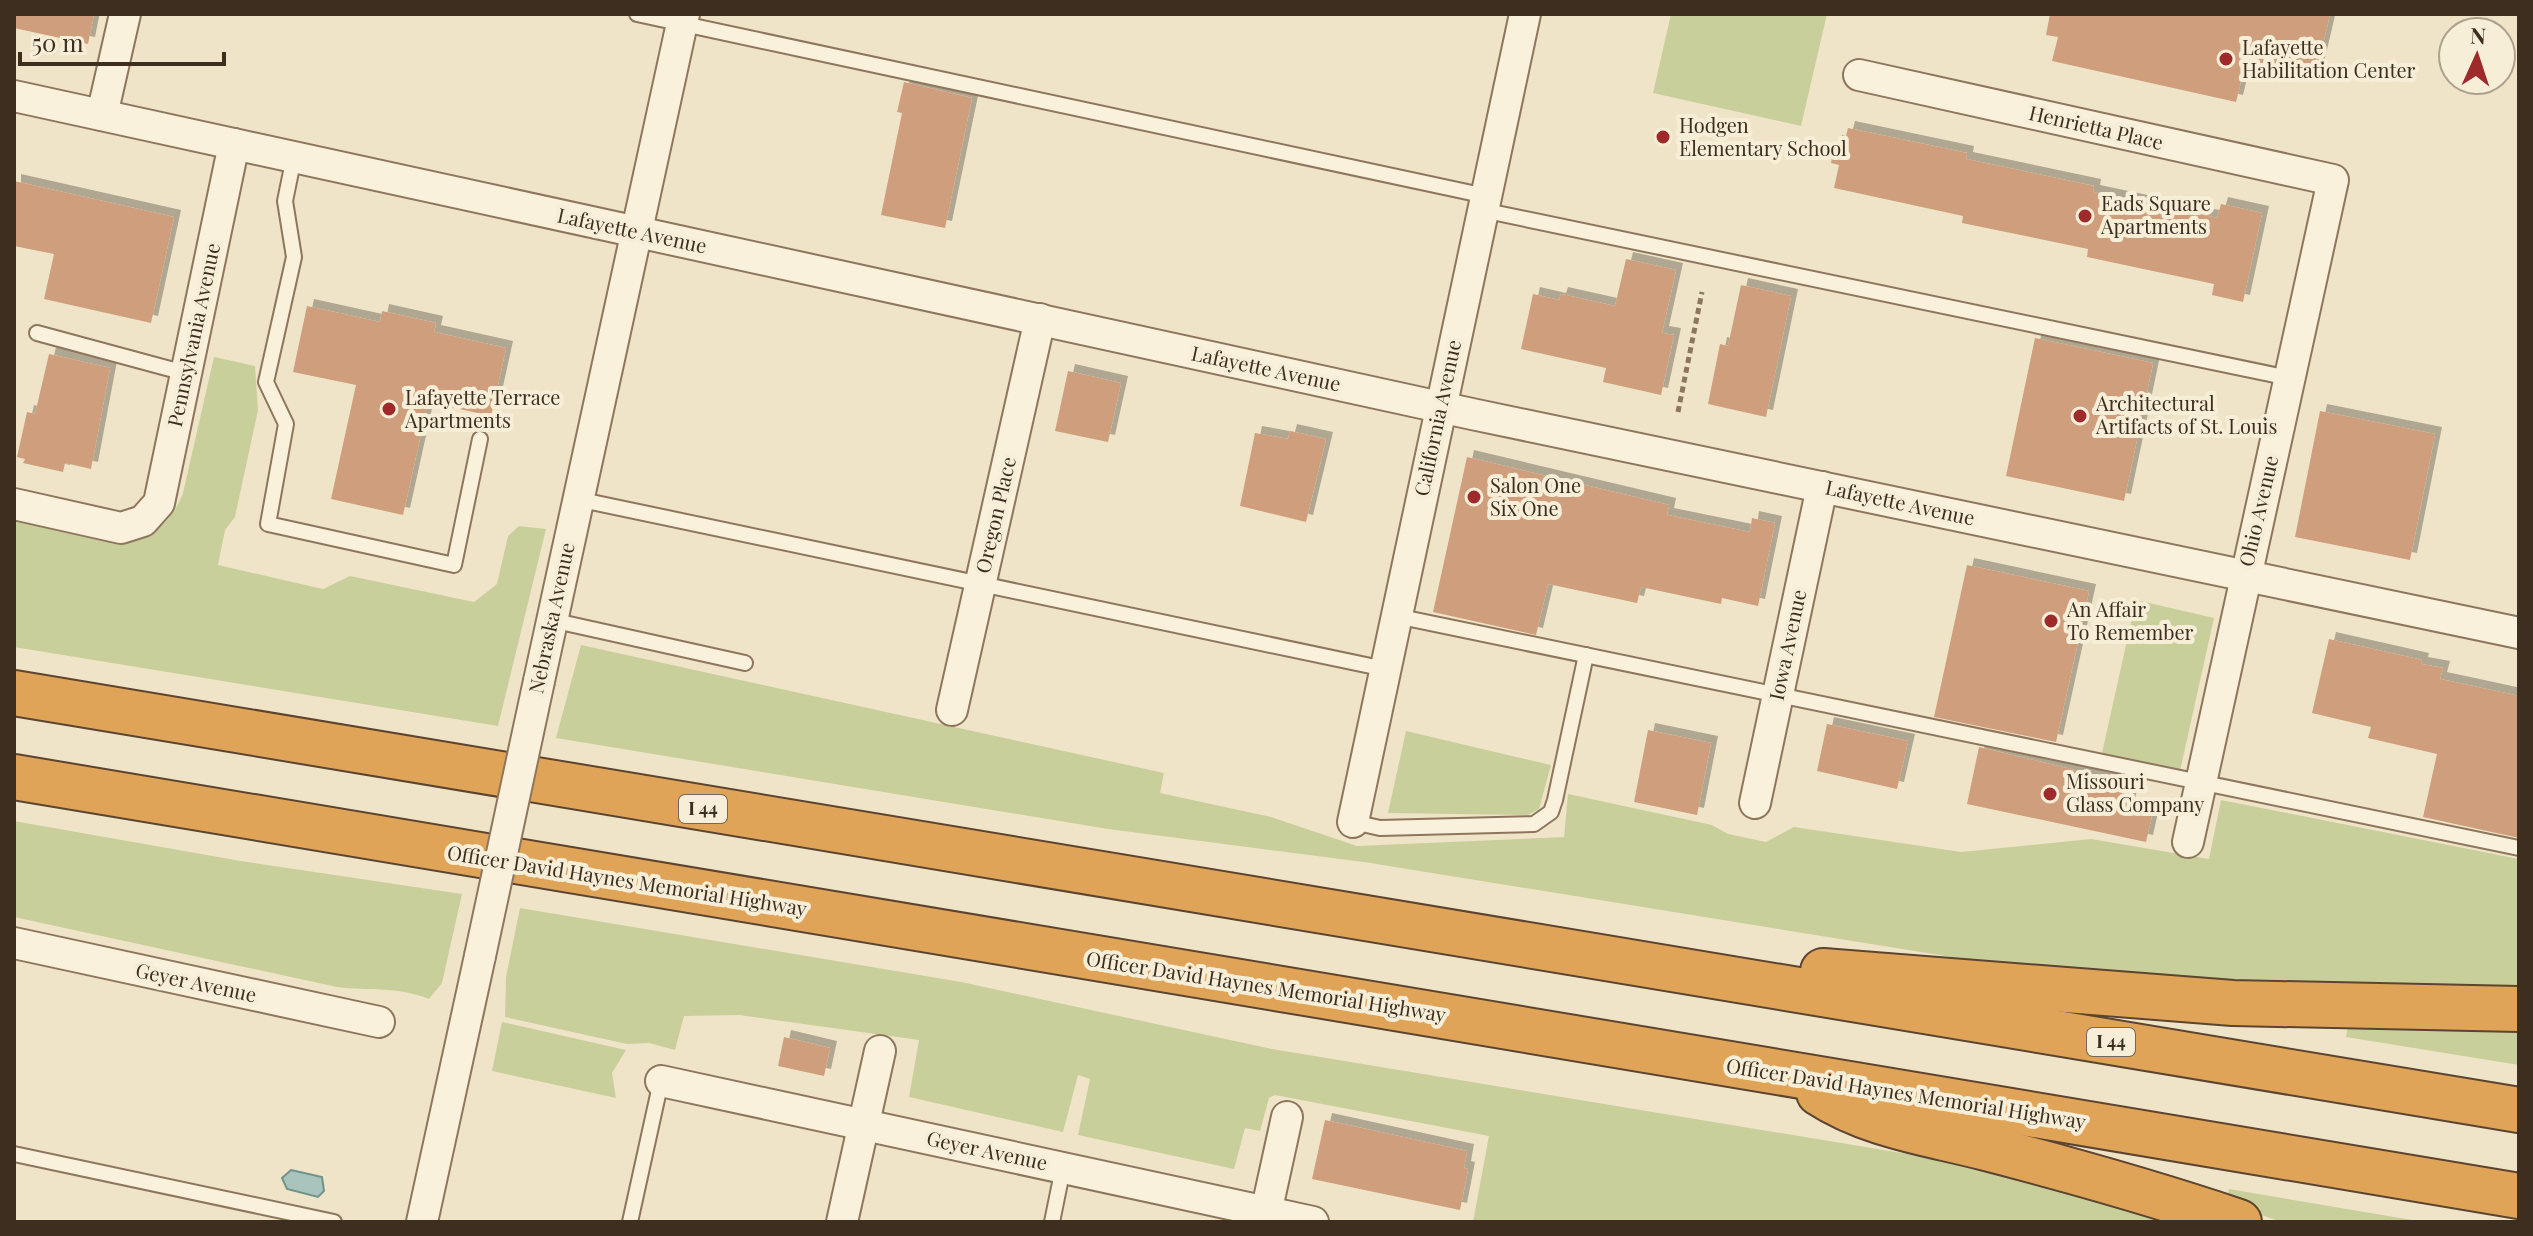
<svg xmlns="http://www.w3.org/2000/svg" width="2533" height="1236" viewBox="0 0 2533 1236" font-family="'Playfair Display',serif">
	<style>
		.green { fill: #c9cf9b }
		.water { fill: #a9c4bc; stroke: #6f938a; stroke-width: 2 }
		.building { fill: #cf9f7d; filter: url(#shadow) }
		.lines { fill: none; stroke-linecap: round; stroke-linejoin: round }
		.lane-casing { stroke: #8d765c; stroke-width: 18 }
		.street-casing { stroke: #8d765c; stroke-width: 34 }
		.highway-casing { stroke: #5b4430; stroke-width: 48 }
		.path { stroke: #8d765c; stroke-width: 5; stroke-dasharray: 6 4; stroke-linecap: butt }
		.lane { stroke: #faf1dc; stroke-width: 14 }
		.street { stroke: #faf1dc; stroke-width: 30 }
		.highway { stroke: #e0a458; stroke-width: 44 }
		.street-bridge-casing { stroke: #8d765c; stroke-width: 34; stroke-linecap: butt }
		.street-bridge { stroke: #faf1dc; stroke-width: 30 }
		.poi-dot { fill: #9e2a2b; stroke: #f7eed8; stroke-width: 3 }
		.labels { text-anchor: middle; stroke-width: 8; stroke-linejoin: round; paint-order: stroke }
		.shield { fill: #f7eed8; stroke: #756857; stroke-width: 2 }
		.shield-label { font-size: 18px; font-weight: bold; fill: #3d2e20 }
		.poi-label { font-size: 20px; fill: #3d2e20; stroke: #f7eed8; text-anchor: start }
		.street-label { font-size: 20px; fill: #3d2e20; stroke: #f7eed8 }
	</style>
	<defs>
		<filter id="shadow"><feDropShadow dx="7" dy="-7" stdDeviation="0" flood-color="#0004"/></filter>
	</defs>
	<rect width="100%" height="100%" fill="#f0e4c8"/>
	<!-- green -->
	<g class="green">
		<polygon points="1671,14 1827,14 1801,126 1653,93"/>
		<path d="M214,357L255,366L258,410L235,517L225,530L218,565L323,589L350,576L474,602L497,584L508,536L519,526L546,529L498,726L14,647V519C74,532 154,570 183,493Z"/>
		<polygon points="2136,600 2214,618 2180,771 2102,753"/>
		<polygon points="581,645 1164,773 1160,793 1271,817 1357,846 1564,837 1568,794 1712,825 1728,834 1766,842 1794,827 1961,852 2091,839 2209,859 2221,800 2519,859 2519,996 2051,973 1364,862 1108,829 556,738"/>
		<polygon points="1406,731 1551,765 1539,809 1528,815 1388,813"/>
		<path d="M14,821L241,861L462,894L442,983L429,999C397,986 369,991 337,987L14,917Z"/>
		<polygon points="520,908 961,982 1272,1049 1968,1164 2170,1222 1473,1222 1489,1136 1275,1095 1269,1098 1260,1131 1245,1128 1234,1169 1078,1135 1090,1079 1078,1075 1063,1132 909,1097 919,1040 739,1015 684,1016 675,1050 649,1043 627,1044 505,1017 506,977"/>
		<polygon points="2349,1020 2519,1021 2519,1065 2346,1037"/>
		<polygon points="502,1022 626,1050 612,1073 616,1098 492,1071"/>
		<polygon points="2229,1189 2424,1222 2282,1222 2226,1203"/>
	</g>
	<!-- water -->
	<polygon class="water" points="291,1170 322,1177 324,1191 318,1197 287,1189 282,1178"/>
	<!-- building -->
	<g class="building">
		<polygon points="14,14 94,14 88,44 14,28"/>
		<polygon points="2050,14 2330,14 2315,78 2254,64 2251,79 2242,77 2236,102 2052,61 2058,37 2046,35"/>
		<polygon points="904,82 972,98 945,228 881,215 902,113 897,112"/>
		<polygon points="1848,128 1967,153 1966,159 2094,186 2093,192 2217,218 2221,204 2262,213 2243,302 2212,295 2214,284 2087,257 2088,249 1962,223 1963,216 1834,188 1839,165 1831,163 1835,142 1844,144"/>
		<polygon points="14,181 174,217 151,323 44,299 54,254 14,246"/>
		<polygon points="1626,259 1676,270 1662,333 1674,335 1661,395 1603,382 1606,368 1521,349 1533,294 1559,300 1561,294 1615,306"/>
		<polygon points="1741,285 1791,296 1766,417 1708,404 1720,344 1728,346"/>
		<polygon points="307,306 380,322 382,311 436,323 434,332 506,348 491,416 428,402 403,515 331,499 356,385 293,372"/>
		<polygon points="2035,338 2153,363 2124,501 2006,476"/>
		<polygon points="49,354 110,368 91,469 65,463 63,472 23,463 25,459 17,457 27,412 35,414"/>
		<polygon points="1068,371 1121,383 1108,442 1055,431"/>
		<polygon points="2320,411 2435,434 2410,560 2295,537"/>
		<polygon points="1290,431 1326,439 1306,522 1240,506 1255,433 1288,439"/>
		<polygon points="1467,457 1669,505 1667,515 1750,532 1752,518 1775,523 1758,606 1722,598 1721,604 1641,587 1637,603 1548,584 1536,635 1433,612"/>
		<polygon points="1967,565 2089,591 2056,742 1934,717"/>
		<polygon points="2329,639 2422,660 2421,664 2443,668 2440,679 2519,696 2519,838 2423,817 2437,754 2368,738 2371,727 2312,713"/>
		<polygon points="1827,724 1908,741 1897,789 1817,771"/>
		<polygon points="1648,730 1711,743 1697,815 1634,802"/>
		<polygon points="1979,747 2133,784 2127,810 2152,815 2146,842 1967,804"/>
		<polygon points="784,1037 830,1048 824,1076 778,1066"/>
		<polygon points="1325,1120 1467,1151 1464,1168 1468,1169 1460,1210 1312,1179"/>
	</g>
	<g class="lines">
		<!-- lane casing -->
		<g class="lane-casing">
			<g id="lane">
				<polyline points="637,14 1486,196"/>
				<polyline points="294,157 285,201 294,257 266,382 286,424 268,524 454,565 480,439"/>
				<polyline points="1482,210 2289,378"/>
				<polyline points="37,333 185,373"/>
				<polyline points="577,499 1385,669"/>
				<polyline points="1396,616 2519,848"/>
				<polyline points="551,620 745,663"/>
				<polyline points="1353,822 1380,828 1534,824 1551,812 1555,800 1586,655"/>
				<polyline points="14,1154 334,1222"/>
				<polyline points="630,1222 661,1081"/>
				<polyline points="1052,1222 1063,1168"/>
			</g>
		</g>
		<!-- street casing -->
		<g class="street-casing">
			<g id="street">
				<polyline points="1859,75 2333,180 2188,842"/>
				<polyline points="14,96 1472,414 2519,633"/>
				<polyline points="102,115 125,14"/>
				<polyline points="14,504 121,528 143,521 159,503 234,144"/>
				<polyline points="539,681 684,14"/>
				<polyline points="952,710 1040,319"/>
				<polyline points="1755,803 1822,487"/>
				<polyline points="1353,822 1525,14"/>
				<polyline points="14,943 379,1022"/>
				<polyline points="661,1081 1313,1222"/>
				<polyline points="422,1222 480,956"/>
				<polyline points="842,1222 880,1051"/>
				<polyline points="1264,1222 1287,1117"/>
			</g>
		</g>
		<!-- highway casing -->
		<g class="highway-casing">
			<g id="highway">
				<polyline points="14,693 2519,1110"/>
				<polyline points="14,777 2519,1196"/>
				<polyline points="1823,971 2233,1003 2519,1009"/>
				<path d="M1819,1093C1870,1126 1928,1133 1986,1148C2071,1170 2156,1194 2239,1222"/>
			</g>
		</g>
		<!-- path -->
		<polyline class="path" points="1678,412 1702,292"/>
		<!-- lane -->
		<use href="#lane" class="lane"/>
		<!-- street -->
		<use href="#street" class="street"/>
		<!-- highway -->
		<use href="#highway" class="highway"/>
		<!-- street-bridge casing -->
		<g class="street-bridge-casing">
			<polyline id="street-bridge" points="480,956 539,681"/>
		</g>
		<!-- street-bridge -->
		<use href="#street-bridge" class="street-bridge"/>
	</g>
	<!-- markers -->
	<g class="poi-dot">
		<circle cx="2226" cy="59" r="8"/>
		<circle cx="1663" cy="137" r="8"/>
		<circle cx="2085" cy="216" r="8"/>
		<circle cx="389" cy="409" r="8"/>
		<circle cx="2080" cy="416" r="8"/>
		<circle cx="1474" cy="497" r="8"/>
		<circle cx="2051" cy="621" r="8"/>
		<circle cx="2050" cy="794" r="8"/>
	</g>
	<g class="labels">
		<!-- shield labels -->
		<g class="shield">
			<rect x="679" y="795" width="48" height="28" rx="6"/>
			<rect x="2087" y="1028" width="48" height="28" rx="6"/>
		</g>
		<g class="shield-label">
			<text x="703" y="815">I 44</text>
			<text x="2111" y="1048">I 44</text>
		</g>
		<!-- poi labels -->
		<g class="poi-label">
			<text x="2242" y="55">Lafayette<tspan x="2242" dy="23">Habilitation Center</tspan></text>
			<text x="1679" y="133">Hodgen<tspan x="1679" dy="23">Elementary School</tspan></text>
			<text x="2101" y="211">Eads Square<tspan x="2101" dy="23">Apartments</tspan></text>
			<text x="405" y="405">Lafayette Terrace<tspan x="405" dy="23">Apartments</tspan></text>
			<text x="2096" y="411">Architectural<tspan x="2096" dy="23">Artifacts of St. Louis</tspan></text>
			<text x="1490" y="493">Salon One<tspan x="1490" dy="23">Six One</tspan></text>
			<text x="2067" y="617">An Affair<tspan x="2067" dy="23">To Remember</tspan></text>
			<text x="2066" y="789">Missouri<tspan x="2066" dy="23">Glass Company</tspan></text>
		</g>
		<!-- street labels -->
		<g class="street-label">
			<text transform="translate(2096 128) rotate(13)" y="7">Henrietta Place</text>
			<text transform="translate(632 231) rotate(12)" y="7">Lafayette Avenue</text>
			<text transform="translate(194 335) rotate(-78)" y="7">Pennsylvania Avenue</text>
			<text transform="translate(1266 369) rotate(12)" y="7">Lafayette Avenue</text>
			<text transform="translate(1438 418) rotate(-78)" y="7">California Avenue</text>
			<text transform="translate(1900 503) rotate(12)" y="7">Lafayette Avenue</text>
			<text transform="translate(2259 511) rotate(-77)" y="7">Ohio Avenue</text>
			<text transform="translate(996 515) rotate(-77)" y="7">Oregon Place</text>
			<text transform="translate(552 618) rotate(-78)" y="7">Nebraska Avenue</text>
			<text transform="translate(1788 645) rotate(-78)" y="7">Iowa Avenue</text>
			<text transform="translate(627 881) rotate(9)" y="7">Officer David Haynes Memorial Highway</text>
			<text transform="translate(196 983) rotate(12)" y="7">Geyer Avenue</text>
			<text transform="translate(1266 987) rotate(9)" y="7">Officer David Haynes Memorial Highway</text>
			<text transform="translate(1906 1094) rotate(9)" y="7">Officer David Haynes Memorial Highway</text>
			<text transform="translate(987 1151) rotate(12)" y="7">Geyer Avenue</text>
		</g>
	</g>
	<!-- border -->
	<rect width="2533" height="1236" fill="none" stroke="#3d2e20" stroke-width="32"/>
	<!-- north arrow -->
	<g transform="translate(2477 56) rotate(3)"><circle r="38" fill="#f7eed8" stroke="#ada18e" stroke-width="2"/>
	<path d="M0-6L14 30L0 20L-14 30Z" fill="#9e2a2b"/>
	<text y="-12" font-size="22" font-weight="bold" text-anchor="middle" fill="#3d2e20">N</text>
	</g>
	<!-- scale -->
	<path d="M20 52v12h204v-12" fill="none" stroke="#3d2e20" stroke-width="4"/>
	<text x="32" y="52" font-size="24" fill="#3d2e20" stroke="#f7eed8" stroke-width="6" paint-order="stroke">50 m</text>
</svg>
